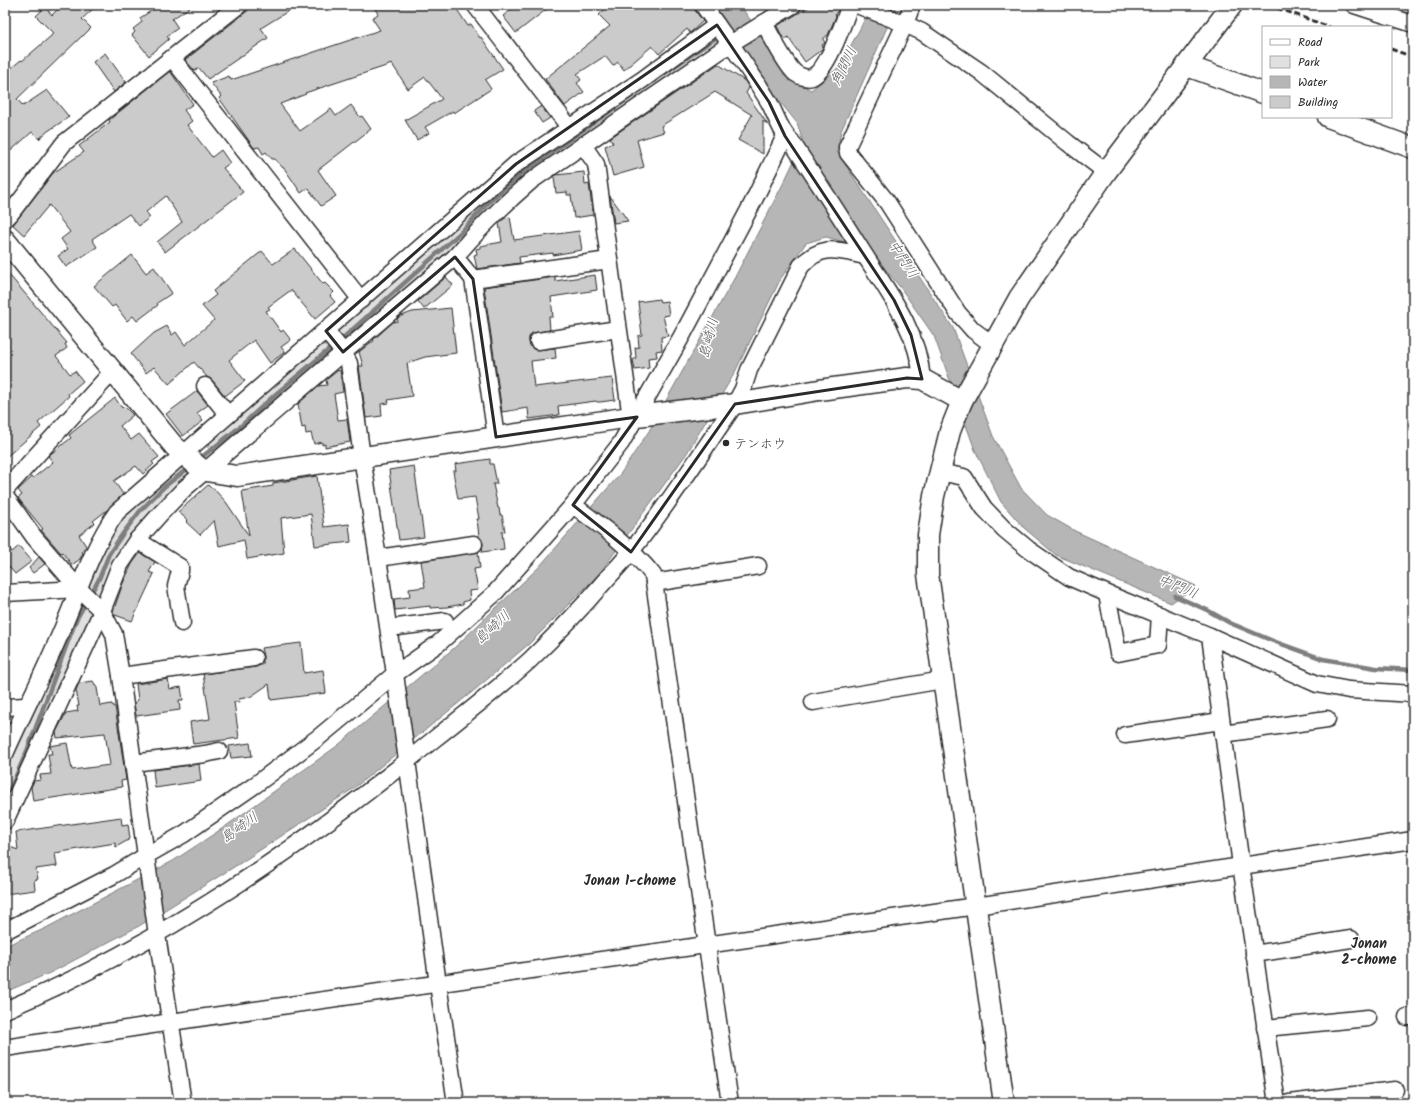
<svg xmlns="http://www.w3.org/2000/svg" width="1418" height="1108" viewBox="0 0 1418 1108" font-family="Kalam,'Klee One',sans-serif">
	<style>
		.green { fill: #e0e0e0; stroke: #868686 }
		.water { fill: #b6b6b6; stroke: #7e7e7e }
		.lines { fill: none; stroke-linecap: round; stroke-linejoin: round }
		.stream { stroke: #7e7e7e; stroke-width: 4.5 }
		.building { fill: #cbcbcb; stroke: #2b2b2b }
		.minor-casing { stroke: #2b2b2b; stroke-width: 19 }
		.tertiary-casing { stroke: #2b2b2b; stroke-width: 23 }
		.minor { stroke: #fff; stroke-width: 16 }
		.tertiary { stroke: #fff; stroke-width: 20 }
		.rail { stroke: #2b2b2b; stroke-width: 3; stroke-dasharray: 6 3; stroke-linecap: butt }
		.marked { fill: none; stroke: #2b2b2b; stroke-width: 3; stroke-linejoin: round }
		.poi-dot { fill: #2b2b2b; stroke: #fff; stroke-width: 1.5 }
		.labels { text-anchor: middle; stroke-width: 3; stroke-linejoin: round; paint-order: stroke }
		.poi-label { font-size: 13px; fill: #2b2b2b; stroke: #fff; text-anchor: start }
		.water-label { font-size: 14px; font-style: italic; fill: #5c5c5c; stroke: #fff }
		.neighbourhood-label { font-size: 14px; font-weight: bold; fill: #2b2b2b; stroke: #fff }
	</style>
	<rect width="100%" height="100%" fill="#fff"/>
	<filter id="ink" filterUnits="userSpaceOnUse"><feTurbulence type="fractalNoise" baseFrequency=".025" numOctaves="2"/><feDisplacementMap in="SourceGraphic" scale="8" xChannelSelector="R" yChannelSelector="G"/><feConvolveMatrix kernelMatrix="1 2 1 2 8 2 1 2 1" color-interpolation-filters="sRGB"/></filter>
	<g filter="url(#ink)">
		<!-- green -->
		<g class="green">
			<polygon points="714,35 721,42 514,187 446,253 353,337 280,394 219,452 213,452 205,445 507,180"/>
			<polygon points="178,466 192,475 130,536 5,810 5,769 70,624 120,517"/>
		</g>
		<!-- water -->
		<polygon class="water" points="712,5 740,5 786,72 798,83 811,90 839,67 862,25 870,5 897,5 841,131 837,152 953,328 993,436 1021,488 1047,515 1075,531 1196,586 1171,603 1056,555 1024,528 1001,502 975,450 934,336 900,287 881,264 848,243 826,237 806,243 781,278 734,374 687,453 599,574 530,643 477,688 354,788 242,862 139,926 52,972 5,992 5,946 44,929 173,861 226,826 337,746 454,648 539,567 621,473 649,431 735,277 785,180 803,142 797,123 765,83"/>
		<g class="lines">
			<!-- stream -->
			<g class="stream">
				<polyline points="655,80 720,35"/>
				<polyline points="198,460 241,426 277,393 351,331 460,233 490,201 522,173 636,93"/>
				<polyline points="1175,596 1207,610 1230,623 1273,641 1323,659 1376,668 1413,670"/>
				<polyline points="5,801 27,751 76,620 99,579 109,554 124,532 140,511 164,487 191,466"/>
			</g>
		</g>
		<!-- building -->
		<g class="building">
			<polygon points="62,5 97,5 82,19 91,28 83,36 82,36 17,99 23,106 47,90 69,117 48,131 39,139 32,132 5,156 5,73 21,60 22,61 51,36 53,33 36,16 45,7 52,15"/>
			<polygon points="160,5 193,5 172,19 178,28 167,36 169,39 149,56 132,35 135,32 133,29 142,22 140,18"/>
			<polygon points="255,5 298,5 261,28 268,38 208,79 199,68 195,71 185,60"/>
			<polygon points="373,5 454,5 468,26 471,24 480,38 481,37 503,69 485,80 491,89 454,113 453,111 425,127 429,133 417,140 405,120 442,99 425,77 408,89 392,64 305,93 306,94 280,104 300,131 331,109 336,116 351,105 360,117 362,116 371,129 318,170 336,196 321,206 308,188 301,193 284,168 283,168 275,159 272,159 266,152 263,154 259,147 254,148 219,98 221,96 211,83 229,76 231,80 380,30 372,18 378,14"/>
			<polygon points="517,5 552,5 516,33 503,16"/>
			<polygon points="609,5 638,5 642,8 645,5 691,5 703,21 690,33 687,29 659,54 652,46 624,70 618,62 613,66 605,56 577,74 581,80 577,83 584,92 565,106 545,79 610,26 599,15"/>
			<polygon points="812,5 840,5 837,12 835,14 836,16 828,35 823,39 825,43 822,45 823,47 821,50 805,62 788,37 784,40 777,26"/>
			<polygon points="105,53 126,82 114,92 93,62"/>
			<polygon points="718,64 745,81 749,88 746,93 768,125 763,121 763,154 738,140 752,115 715,92 661,126 664,132 637,140 644,167 613,176 605,146 613,143 610,138"/>
			<polygon points="170,71 193,104 184,110 192,121 187,125 212,157 221,150 230,163 223,168 243,192 165,252 157,242 182,222 166,196 146,212 150,217 139,226 129,214 92,239 97,247 66,267 58,256 68,249 61,239 70,232 49,205 24,235 13,225 53,173 84,152 79,146 110,122 109,120"/>
			<polygon points="541,106 550,118 542,123 534,111"/>
			<polygon points="584,172 585,185 589,184 593,215 574,218 571,195 567,195 567,192 556,193 554,177 556,175"/>
			<polygon points="610,196 621,211 628,221 614,223"/>
			<polygon points="510,217 514,240 579,231 582,250 553,255 553,253 519,257 520,263 477,269 474,255 477,254 476,249 480,248 480,246 502,242 499,223 505,218"/>
			<polygon points="295,249 323,284 325,283 334,292 330,296 335,302 315,319 291,290 268,307 270,309 266,311 281,332 283,330 291,340 281,347 285,352 270,363 254,340 229,360 245,381 225,396 212,380 207,377 194,362 169,384 154,367 146,373 131,354 154,333 167,326 172,335 176,332 185,345 214,320 202,306 216,295 213,291 262,251 273,264"/>
			<polygon points="132,255 146,273 154,267 172,293 157,303 158,305 137,321 133,316 127,321 115,305 112,307 94,286"/>
			<polygon points="5,270 67,343 65,344 67,348 56,356 70,374 75,371 83,381 68,394 69,396 38,423 41,427 5,458"/>
			<polygon points="595,275 597,290 551,297 553,317 549,317 550,330 532,333 529,337 529,342 531,347 535,350 555,348 556,358 531,361 534,387 612,378 615,400 600,402 597,402 596,401 558,406 559,415 529,419 528,408 502,412 484,287 555,277 555,281"/>
			<polygon points="446,277 453,285 424,309 418,301"/>
			<polygon points="659,299 660,302 667,301 669,315 663,316 668,336 661,337 662,350 656,351 657,357 648,358 649,368 635,370 633,360 636,358 635,348 639,347 638,336 642,335 638,302"/>
			<polygon points="451,308 456,353 425,357 407,363 412,396 388,400 389,403 381,404 382,416 366,418 359,366 363,366 359,352 370,343 374,341 373,340 393,322 398,321 397,319 399,317 412,312"/>
			<polygon points="340,370 343,392 334,394 338,420 347,419 350,442 325,447 325,444 322,445 322,442 314,444 311,433 306,434 305,427 302,428 298,404 318,386 327,385 326,380 337,371"/>
			<polygon points="197,391 208,405 197,413 203,421 183,436 166,414"/>
			<polygon points="115,398 122,408 124,406 133,415 120,426 131,440 139,434 159,457 152,462 154,464 143,474 136,466 114,481 123,494 107,510 93,521 95,523 79,535 86,546 82,552 83,553 80,559 72,565 62,552 61,553 41,530 43,529 18,498 22,495 18,490 32,477 33,478 53,462 48,456 71,438 69,435"/>
			<polygon points="490,459 490,464 493,464 497,484 493,484 498,508 499,508 500,515 502,515 505,531 502,532 504,549 482,552 483,543 479,537 477,519 479,519 475,497 458,499 453,471 456,471 455,464"/>
			<polygon points="414,466 424,537 399,540 389,470"/>
			<polygon points="317,476 324,527 349,524 351,542 315,546 311,514 281,518 284,553 247,559 244,540 219,546 214,520 200,535 186,522 188,520 178,512 208,485 211,488 212,487 226,502 249,536 242,491 273,486 273,483"/>
			<polygon points="5,542 12,552 19,546 32,561 15,574 5,562"/>
			<polygon points="478,552 480,568 474,569 478,590 469,591 470,600 463,602 463,604 447,607 430,608 430,606 395,610 394,599 410,597 409,589 425,587 421,561"/>
			<polygon points="140,553 155,562 149,572 154,574 132,621 115,615 113,612 123,583 132,564"/>
			<polygon points="39,557 45,564 33,573 29,568"/>
			<polygon points="301,643 304,673 323,670 326,693 271,700 269,684 250,697 239,699 240,702 234,702 239,738 193,744 190,722 210,719 203,674 256,667 263,664 263,656 261,648"/>
			<polygon points="168,679 170,689 181,687 183,700 179,700 180,710 136,716 134,703 138,700 136,684"/>
			<polygon points="93,681 97,688 100,706 112,704 113,706 115,706 126,780 121,781 122,787 33,801 31,787 34,781 41,780 40,775 51,774 48,754 52,754 50,746 67,743 72,770 110,765 105,733 57,738 56,732 66,713 78,711 77,706 79,706 76,690 79,683"/>
			<polygon points="250,743 252,756 231,758 229,746"/>
			<polygon points="199,764 201,781 155,788 153,770"/>
			<polygon points="121,817 122,825 128,824 130,839 116,847 115,843 55,853 57,866 36,869 38,879 34,880 35,890 5,894 5,845 18,850 16,832"/>
		</g>
		<g class="lines">
			<!-- minor casing -->
			<g class="minor-casing">
				<g id="minor">
					<polyline points="475,5 570,128"/>
					<path d="M703,5C725,37 749,68 769,102C776,115 780,131 791,141C816,179 840,216 864,254C889,293 918,331 922,379"/>
					<polyline points="857,5 905,24 922,32 981,72 1068,143 1106,172"/>
					<polyline points="912,5 905,24 847,147 848,153 887,202 958,313 973,330 993,345"/>
					<polyline points="1354,5 1413,24"/>
					<path d="M764,23C771,35 785,64 795,73C799,76 807,79 812,77C828,70 844,21 850,5"/>
					<polyline points="172,58 361,300"/>
					<polyline points="583,145 596,164 631,418"/>
					<polyline points="5,219 11,213 64,143 239,5"/>
					<polyline points="455,257 473,279 609,260"/>
					<polyline points="473,279 496,437"/>
					<polyline points="326,331 343,352 349,363 362,457 378,558 395,674 438,984 456,1103"/>
					<polyline points="538,341 618,329"/>
					<polyline points="205,386 228,415"/>
					<polyline points="939,472 964,477 984,508 1004,529 1028,549 1069,577 1115,597 1210,636 1317,684 1349,690 1413,694"/>
					<polyline points="5,490 113,371"/>
					<polyline points="5,496 34,537 79,589 102,611 114,634 121,676 157,935 183,1103"/>
					<path d="M573,505C600,525 633,549 653,575L730,1103"/>
					<polyline points="137,540 180,567 180,571 176,586 182,623"/>
					<polyline points="378,558 474,544"/>
					<polyline points="654,583 758,566"/>
					<polyline points="5,593 79,589"/>
					<polyline points="1107,594 1118,653 1158,645 1160,615"/>
					<polyline points="389,628 445,621"/>
					<polyline points="1210,636 1241,865 1277,1103"/>
					<polyline points="121,676 254,658"/>
					<polyline points="813,702 943,680"/>
					<polyline points="5,707 26,706"/>
					<polyline points="1223,734 1327,719"/>
					<polyline points="1125,735 1221,721"/>
					<path d="M5,754C25,709 48,665 66,620C81,584 94,544 117,512L516,164L642,80L717,25"/>
					<polyline points="133,763 205,754 219,751"/>
					<path d="M5,821L102,611L120,565L137,540L161,513L184,489L455,257C478,230 503,205 531,181L730,44L793,5"/>
					<polyline points="5,931 114,875 147,855 184,834 255,785 319,737 395,674 439,643 494,594 573,505 621,443 683,334 752,204 785,136"/>
					<polyline points="1254,954 1351,939"/>
					<path d="M5,1010C161,944 302,847 433,740C466,714 499,688 530,660C556,635 580,610 603,583C613,572 623,562 632,550C669,504 701,453 735,404L743,389L749,370L801,266C822,243 838,250 865,256"/>
					<polyline points="1407,1017 1413,1016"/>
					<polyline points="1265,1028 1368,1018"/>
					<polyline points="5,1048 171,1022 976,906 1413,840"/>
					<polyline points="1289,1103 1395,1090"/>
				</g>
			</g>
			<!-- tertiary casing -->
			<g class="tertiary-casing">
				<g id="tertiary">
					<polyline points="1187,66 1263,93"/>
					<polyline points="1328,117 1413,148"/>
					<polyline points="5,240 174,446 200,468 206,471 237,476 637,416 735,404 819,390 907,378 922,379 962,401"/>
					<polyline points="1004,1103 928,574 928,535 934,496 950,431 962,401 1019,298 1106,172 1232,5"/>
				</g>
			</g>
			<!-- minor -->
			<use href="#minor" class="minor"/>
			<!-- tertiary -->
			<use href="#tertiary" class="tertiary"/>
			<!-- rail -->
			<g class="rail">
				<polyline points="1269,5 1330,27"/>
				<polyline points="1391,49 1413,57"/>
			</g>
		</g>
	</g>
	<!-- marked area -->
	<path class="marked" d="M717,25L769,102L785,136L894,300L911,335L922,379L907,378L735,404L631,552L573,505L637,417L496,437L473,279L455,257L343,352L326,331L516,164Z"/>
	<!-- markers -->
	<circle class="poi-dot" cx="726" cy="443" r="4"/>
	<g class="labels">
		<!-- poi labels -->
		<g class="poi-label">
			<text x="734" y="448">テンホウ</text>
		</g>
		<!-- water labels -->
		<g class="water-label">
			<text transform="translate(843 66) rotate(-64)" y="5">角間川</text>
			<text transform="translate(904 259) rotate(57)" y="5">中門川</text>
			<text transform="translate(708 338) rotate(-76)" y="5">島崎川</text>
			<text transform="translate(1178 586) rotate(22)" y="5">中門川</text>
			<text transform="translate(492 627) rotate(-42)" y="5">島崎川</text>
			<text transform="translate(239 827) rotate(-35)" y="5">島崎川</text>
		</g>
		<!-- neighbourhood labels -->
		<g class="neighbourhood-label">
			<text x="630" y="885">Jonan 1-chome</text>
			<text x="1369" y="948">Jonan<tspan x="1369" dy="16">2-chome</tspan></text>
		</g>
	</g>
	<!-- margin -->
	<rect width="1418" height="1108" fill="none" stroke="#fff" stroke-width="20"/>
	<rect x="10" y="10" width="1398" height="1088" fill="none" stroke="#2b2b2b" stroke-width="1.5" filter="url(#ink)"/>
	<!-- legend -->
	<rect x="1262" y="26" width="130" height="92" fill="#ffffff" stroke="#aaaaaa"/>
	<rect x="1270" y="39" width="20" height="6" fill="#ffffff" stroke="#aaaaaa"/>
	<text x="1298" y="46" font-size="12" fill="#2b2b2b">Road</text>
	<rect x="1270" y="56" width="20" height="12" fill="#e0e0e0" stroke="#aaaaaa"/>
	<text x="1298" y="66" font-size="12" fill="#2b2b2b">Park</text>
	<rect x="1270" y="76" width="20" height="12" fill="#b6b6b6" stroke="#aaaaaa"/>
	<text x="1298" y="86" font-size="12" fill="#2b2b2b">Water</text>
	<rect x="1270" y="96" width="20" height="12" fill="#cbcbcb" stroke="#aaaaaa"/>
	<text x="1298" y="106" font-size="12" fill="#2b2b2b">Building</text>
</svg>
